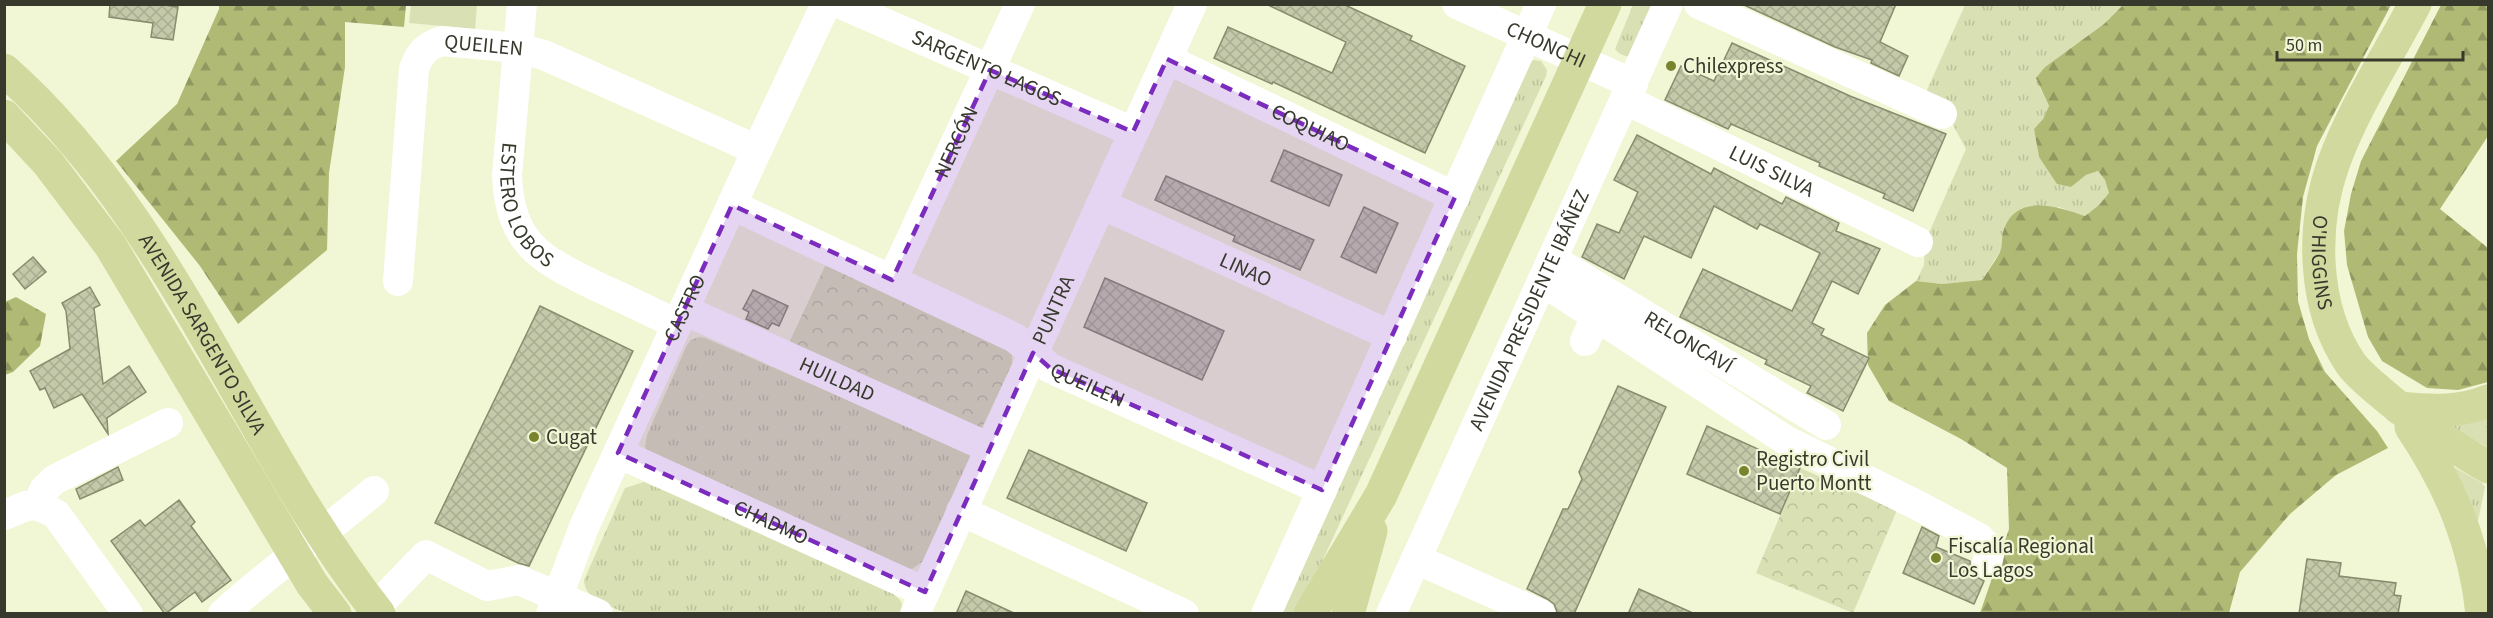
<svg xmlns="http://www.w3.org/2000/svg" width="2493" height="618" viewBox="0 0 2493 618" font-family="'Source Sans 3',sans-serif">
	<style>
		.grass { fill: url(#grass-tufts) }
		.forest { fill: url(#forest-firs) }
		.park { fill: url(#park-crowns) }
		.garden { fill: #d9e0b4 }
		.building { fill: url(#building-cross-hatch); stroke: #878c6e; stroke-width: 1.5 }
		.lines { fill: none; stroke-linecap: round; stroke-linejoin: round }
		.minor { stroke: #fff; stroke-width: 30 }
		.major { stroke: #d2d99e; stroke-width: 33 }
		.marked { fill: #7b2cbf; fill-opacity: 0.2; stroke: #7b2cbf; stroke-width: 4.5; stroke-dasharray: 12 8; stroke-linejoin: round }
		.poi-dot { fill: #7a832e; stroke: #f1f6d5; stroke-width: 2 }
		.labels { text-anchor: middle; stroke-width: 4.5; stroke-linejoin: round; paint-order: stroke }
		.street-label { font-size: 21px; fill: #37392d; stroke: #f1f6d5 }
		.poi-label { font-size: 21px; fill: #37392d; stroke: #f1f6d5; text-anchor: start }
	</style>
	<defs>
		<pattern id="grass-tufts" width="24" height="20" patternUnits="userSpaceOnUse" patternTransform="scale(1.5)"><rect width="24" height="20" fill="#d9e0b4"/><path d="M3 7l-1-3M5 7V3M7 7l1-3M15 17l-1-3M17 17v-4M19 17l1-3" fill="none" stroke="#bbc19b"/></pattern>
		<pattern id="forest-firs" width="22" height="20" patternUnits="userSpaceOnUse" patternTransform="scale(1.5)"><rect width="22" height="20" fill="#b1ba75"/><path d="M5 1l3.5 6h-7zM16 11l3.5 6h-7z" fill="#919860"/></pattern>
		<pattern id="park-crowns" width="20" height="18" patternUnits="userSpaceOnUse" patternTransform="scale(1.5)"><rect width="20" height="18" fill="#d9e0b4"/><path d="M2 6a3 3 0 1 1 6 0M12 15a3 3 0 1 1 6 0" fill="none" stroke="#bbc19b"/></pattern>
		<pattern id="building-cross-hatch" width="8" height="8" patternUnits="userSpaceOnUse" patternTransform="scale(1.5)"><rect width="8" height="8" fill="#c4c9a9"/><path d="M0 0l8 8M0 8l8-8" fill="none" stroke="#a9ad92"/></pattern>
	</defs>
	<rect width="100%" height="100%" fill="#f1f6d5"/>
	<!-- grass -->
	<g class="grass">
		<polygon points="1633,5 1655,5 1629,57 1620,54 1615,49"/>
		<polygon points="1965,5 2123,5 2104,24 2045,67 2040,88 2049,106 2043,119 2034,129 2039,157 2058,184 2071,187 2086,175 2098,171 2105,180 2110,193 2099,205 2085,216 2059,207 2004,229 2001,250 1982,280 1942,284 1916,281 1924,265 1925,242 1966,149 1946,112 1923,99"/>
		<polygon points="1534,60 1541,61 1547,70 1546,76 1308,592 1297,613 1273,614 1528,63"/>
		<polygon points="699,337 705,338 970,453 970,460 925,560 912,569 904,568 648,454 645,446 647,435 687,345 691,340"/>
		<polygon points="2488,414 2488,447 2447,425"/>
		<polygon points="2452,466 2482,483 2485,487 2477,526"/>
		<path d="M644,482L888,589L900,600L904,609L902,614L627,613C610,606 585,601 584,580L625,488Z"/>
	</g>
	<!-- forest -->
	<g class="forest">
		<polygon points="219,5 406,5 404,27 345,22 345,67 329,173 327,250 238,324 200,266 116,161 177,104 219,9"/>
		<path d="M2123,5H2391L2317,146L2303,197L2297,254L2298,301L2309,339L2325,372L2377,431L2388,448L2336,475L2290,514L2240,572L2229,613H1980L2009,529L2007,468L1961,439L1889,401L1868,365L1867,333L1885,305L1916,281L1942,284L1982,280C1988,271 1995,262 2000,252C2003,245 2001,236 2004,229C2017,193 2058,207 2085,216L2099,205L2109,193L2105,180L2098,171L2086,175L2071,187L2057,184L2039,157L2034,129L2043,119L2049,106L2036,78L2045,67L2104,24Z"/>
		<polygon points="2441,5 2488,5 2488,136 2440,209 2488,248 2488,382 2458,390 2427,388 2382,361 2368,337 2347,265 2344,231 2351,194 2361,161"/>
		<polygon points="16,297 46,314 40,346 13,372 5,375 5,302"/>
	</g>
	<!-- park -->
	<g class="park">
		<polygon points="826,264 1008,348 1012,354 1012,364 980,432 787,347"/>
		<polygon points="1800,468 1897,510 1853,613 1756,573"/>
	</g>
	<!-- garden -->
	<polygon class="garden" points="411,5 477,5 475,29 409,23"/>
	<!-- building -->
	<g class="building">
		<polygon points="110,4 157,4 178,7 173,40 151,37 153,23 109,17"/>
		<polygon points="1266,4 1343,4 1412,36 1410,40 1465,66 1425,153 1273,82 1272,84 1214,58 1228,27 1332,73 1346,42"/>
		<polygon points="1742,4 1896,4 1880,42 1908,56 1899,76 1871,63 1872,60 1835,47"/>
		<polygon points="1732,43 1850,96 1946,134 1913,211 1883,198 1885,194 1819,166 1820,163 1731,124 1728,129 1665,100 1681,66 1714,81"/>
		<polygon points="1637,135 1711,174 1714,168 1782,204 1786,197 1839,223 1836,231 1880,249 1858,294 1832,281 1812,323 1824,329 1821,335 1869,358 1843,411 1807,393 1811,386 1765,364 1767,360 1680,317 1703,269 1792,311 1820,253 1760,224 1757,229 1714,206 1691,258 1644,236 1624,279 1582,257 1597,224 1619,233 1638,192 1614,180"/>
		<polygon points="1284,150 1342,175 1329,206 1271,181"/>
		<polygon points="1166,176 1314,240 1300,270 1233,241 1235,236 1155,200"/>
		<polygon points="1364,207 1398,223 1376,273 1341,257"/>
		<polygon points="33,257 46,272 25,289 13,274"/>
		<polygon points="1105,278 1224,331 1202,380 1084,327"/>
		<polygon points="90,287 100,305 94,308 103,384 129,366 146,392 107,418 108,434 82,394 54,408 45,388 40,390 30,371 70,349 66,311 62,303"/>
		<polygon points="753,290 788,306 779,326 772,323 768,329 746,319 749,312 743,309"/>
		<polygon points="540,306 633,351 529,566 518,563 435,523"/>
		<polygon points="1618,386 1666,407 1574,614 1561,614 1557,612 1554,604 1547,599 1527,589 1563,509 1568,509 1582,479 1579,472"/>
		<polygon points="1707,426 1800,468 1780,514 1687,474"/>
		<polygon points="1029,450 1147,503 1126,551 1007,498"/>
		<polygon points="118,467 123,480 80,499 76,489"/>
		<polygon points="179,500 195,522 191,526 231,580 202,602 195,592 165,614 111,541 140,520 145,526"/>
		<polygon points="1922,527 1939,536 1936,547 1970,561 1971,570 1975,576 1984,581 1974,604 1903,573"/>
		<polygon points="2307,559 2341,563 2339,576 2396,583 2394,595 2401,596 2398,614 2299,614"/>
		<polygon points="1639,589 1695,614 1628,614"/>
		<polygon points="966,591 1016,614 956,614"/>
	</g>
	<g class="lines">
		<!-- minor -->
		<g class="minor">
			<path id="s1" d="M522,4L507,175C510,245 541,259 598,287C625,299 651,312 677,324"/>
			<path id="s2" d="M841,4L1133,132"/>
			<path id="s3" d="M1457,4L1633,84"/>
			<polyline points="1699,4 1942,114"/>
			<path id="s4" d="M1167,59L1455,197"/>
			<path id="s5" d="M1626,100L1918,242"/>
			<path id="s6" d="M1101,204L1392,336"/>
			<path id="s7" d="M732,205L1015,338L1050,368L1322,490"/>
			<path id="s8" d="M1552,259L1826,425"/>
			<path id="s9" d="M892,280L1020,4"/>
			<path id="s10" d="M398,281L414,69C419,54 426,46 442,41L518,48L544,55L757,150"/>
			<polyline points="1542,281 1787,441 1915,504 1979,538 1990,550 1987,564"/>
			<path id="s11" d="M684,310L990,448"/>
			<polyline points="1585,341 1596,316"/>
			<path id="s12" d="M618,453L925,592"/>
			<polyline points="37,505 44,490 54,480 168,423"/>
			<polyline points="961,511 1184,614"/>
			<polyline points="4,515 26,506 37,505 56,514 128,614"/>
			<polyline points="1416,559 1540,614"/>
			<polyline points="375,608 426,555 487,586 519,580 598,614"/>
			<path d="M223,614C271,570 324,533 374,491"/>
			<path id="s13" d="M551,614L584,527L757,150L826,4"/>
			<path id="s14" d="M915,614L1192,4"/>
			<polyline points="1266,614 1541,4"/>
			<path id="s15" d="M1391,614L1668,4"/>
		</g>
		<!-- major -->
		<g class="major">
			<path id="s16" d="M2415,4C2388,56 2354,107 2334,162C2311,225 2312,307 2351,364C2359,375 2370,383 2380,392C2414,421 2450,445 2488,467"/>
			<path id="s17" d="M4,70C172,218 243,441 379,614"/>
			<polyline points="4,116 48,163 110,245 312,584 335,614"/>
			<path d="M2399,408C2430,411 2459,413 2488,401"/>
			<path d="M2411,427C2450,485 2475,544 2482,614"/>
			<polyline points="1310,614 1381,495 1605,4"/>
			<polyline points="1348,614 1371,531"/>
		</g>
	</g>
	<!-- marked area -->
	<path class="marked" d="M1167,59L1455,197L1322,490L1050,368L1033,353L925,592L618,453L732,205L892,280L990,70L1133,132Z"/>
	<!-- markers -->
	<g class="poi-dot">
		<circle cx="1671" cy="66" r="6"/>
		<circle cx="534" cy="437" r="6"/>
		<circle cx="1744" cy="471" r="6"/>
		<circle cx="1936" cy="558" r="6"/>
	</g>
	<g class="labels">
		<!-- street labels -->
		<g class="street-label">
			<text dy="7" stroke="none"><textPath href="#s3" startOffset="98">CHONCHI</textPath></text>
			<text dy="7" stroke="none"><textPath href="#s10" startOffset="296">QUEILEN</textPath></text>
			<text dy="7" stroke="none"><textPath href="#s2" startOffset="159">SARGENTO LAGOS</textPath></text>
			<text dy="7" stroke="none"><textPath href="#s4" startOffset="159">COQUIAO</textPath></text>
			<text dy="7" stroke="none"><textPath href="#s9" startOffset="152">NERCÓN</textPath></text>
			<text dy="7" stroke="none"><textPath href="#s5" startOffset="162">LUIS SILVA</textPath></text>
			<text dy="7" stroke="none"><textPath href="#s1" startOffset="207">ESTERO LOBOS</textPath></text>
			<text dy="7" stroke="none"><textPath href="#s16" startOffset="280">O'HIGGINS</textPath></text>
			<text dy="7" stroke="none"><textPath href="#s6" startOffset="159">LINAO</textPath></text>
			<text dy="7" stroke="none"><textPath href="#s13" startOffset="334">CASTRO</textPath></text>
			<text dy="7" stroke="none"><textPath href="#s14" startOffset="334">PUNTRA</textPath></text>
			<text dy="7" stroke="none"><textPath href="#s15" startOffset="334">AVENIDA PRESIDENTE IBÁÑEZ</textPath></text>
			<text dy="7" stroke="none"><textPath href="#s17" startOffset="332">AVENIDA SARGENTO SILVA</textPath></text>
			<text dy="7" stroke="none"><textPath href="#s8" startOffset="160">RELONCAVÍ</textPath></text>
			<text dy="7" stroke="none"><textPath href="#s11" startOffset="168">HUILDAD</textPath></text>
			<text dy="7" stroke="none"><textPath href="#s7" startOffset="400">QUEILEN</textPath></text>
			<text dy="7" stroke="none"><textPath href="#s12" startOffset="168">CHADMO</textPath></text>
		</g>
		<!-- poi labels -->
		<g class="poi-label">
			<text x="1683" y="73">Chilexpress</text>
			<text x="546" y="444">Cugat</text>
			<text x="1756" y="466">Registro Civil<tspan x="1756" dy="24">Puerto Montt</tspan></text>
			<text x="1948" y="553">Fiscalía Regional<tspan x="1948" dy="24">Los Lagos</tspan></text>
		</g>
	</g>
	<!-- border -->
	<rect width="2493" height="618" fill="none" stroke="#37392d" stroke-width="12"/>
	<!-- scale -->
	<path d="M2277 51v9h186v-9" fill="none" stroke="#37392d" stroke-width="3"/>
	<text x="2286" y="51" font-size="18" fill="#37392d" stroke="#f1f6d5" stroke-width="4.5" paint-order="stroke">50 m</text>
</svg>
